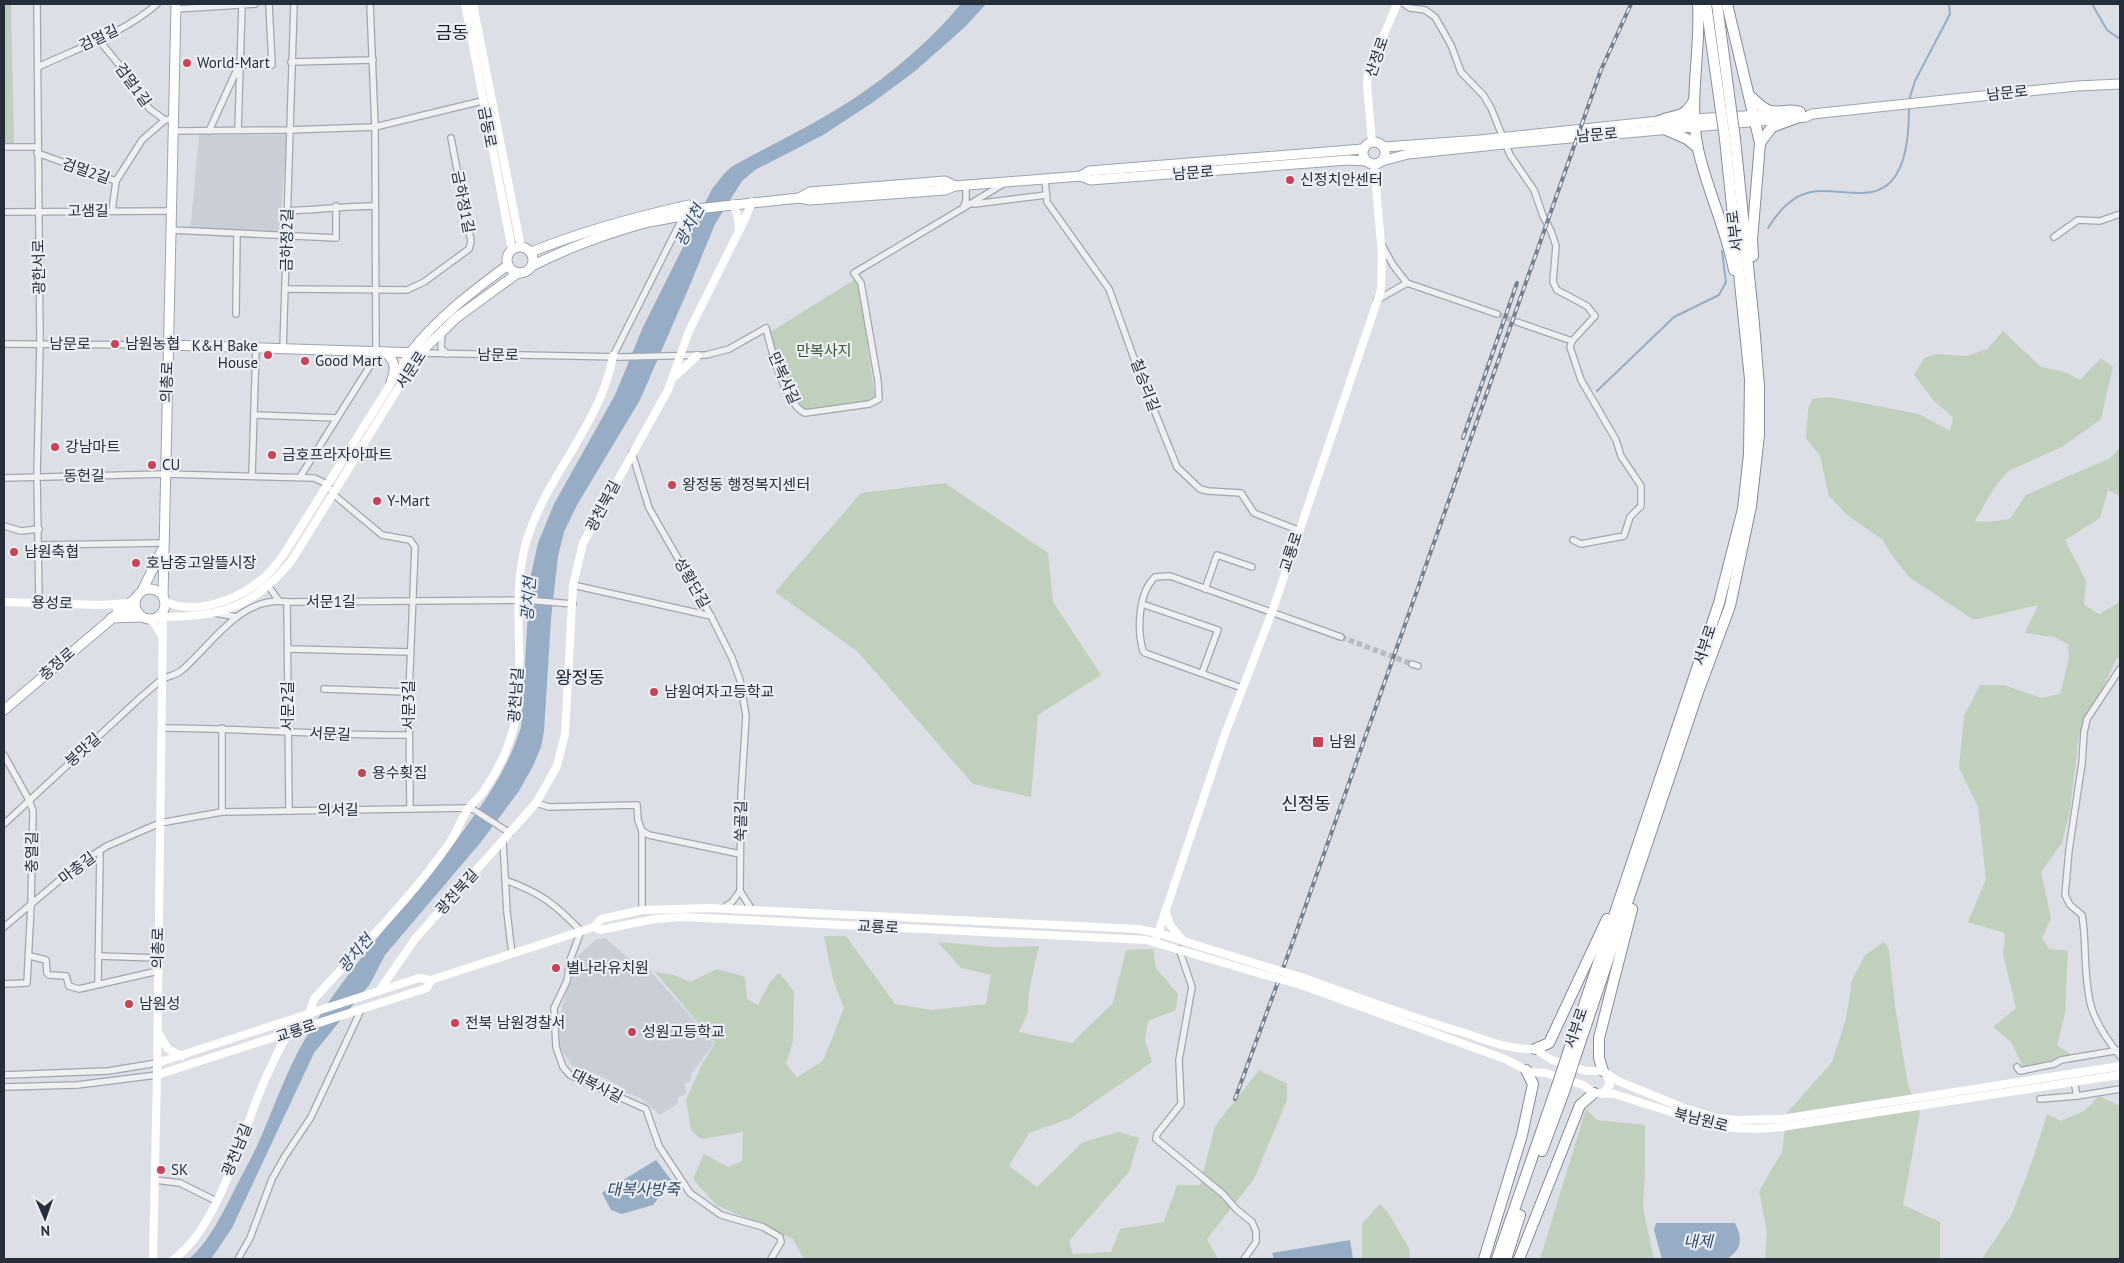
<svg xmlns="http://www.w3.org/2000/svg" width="2124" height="1263" viewBox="0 0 2124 1263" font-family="'PT Sans','Noto Sans KR',sans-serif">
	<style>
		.built { fill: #caced7 }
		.green { fill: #c1cfbd }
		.water { fill: #97adc5 }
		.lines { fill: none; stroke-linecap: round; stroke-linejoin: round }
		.stream { stroke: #97adc5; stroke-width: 2 }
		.street-tunnel { stroke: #b8bbc3; stroke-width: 5.5; stroke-dasharray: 5.5 3; stroke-linecap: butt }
		.street-casing { stroke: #a2a6af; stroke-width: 8 }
		.primary-casing { stroke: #9ba4b1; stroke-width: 11 }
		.highway-casing { stroke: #848d9b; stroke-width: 12 }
		.street { stroke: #eef0f4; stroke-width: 5.5 }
		.secondary { stroke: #fff; stroke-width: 8 }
		.primary { stroke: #fff; stroke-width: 9 }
		.highway { stroke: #fff; stroke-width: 10 }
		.rail-casing { stroke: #767f8e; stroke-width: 4 }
		.rail { stroke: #ebeef3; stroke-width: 2; stroke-dasharray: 5.5; stroke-linecap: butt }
		.highway-bridge-casing { stroke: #848d9b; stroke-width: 12; stroke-linecap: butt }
		.secondary-bridge { stroke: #fff; stroke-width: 8 }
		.highway-bridge { stroke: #fff; stroke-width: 10 }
		.poi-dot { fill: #c94255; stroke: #ebeef3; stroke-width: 2 }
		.labels { text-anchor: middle; stroke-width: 4.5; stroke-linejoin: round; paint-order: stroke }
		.street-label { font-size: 15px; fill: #262d3b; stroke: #ebeef3 }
		.poi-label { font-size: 15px; fill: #262d3b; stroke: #ebeef3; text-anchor: start }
		.park-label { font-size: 15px; fill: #3a5634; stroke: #ebeef3 }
		.water-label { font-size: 16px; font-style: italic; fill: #324c6d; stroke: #ebeef3 }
		.quarter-label { font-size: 18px; fill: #181f2b; stroke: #ebeef3 }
	</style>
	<rect width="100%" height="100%" fill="#dcdfe5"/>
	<!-- built -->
	<g class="built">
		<polygon points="199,135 287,135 279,234 190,233"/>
		<polygon points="605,938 634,963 646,966 714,1043 692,1073 690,1081 684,1084 687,1093 678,1098 677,1104 660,1115 641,1098 626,1093 622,1087 592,1072 588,1077 576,1071 560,1048 559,1022 574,959 597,939"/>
	</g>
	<!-- green -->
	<g class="green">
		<polygon points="4,4 11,4 14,143 4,143"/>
		<polygon points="854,280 859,287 875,398 872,401 806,410 801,408 792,394 769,333"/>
		<polygon points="2003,331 2041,367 2065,372 2080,380 2101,358 2113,367 2101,419 2062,447 2008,471 1994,488 1975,521 1988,522 2010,519 2026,495 2110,458 2120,448 2120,496 2108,490 2100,518 2065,540 2086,581 2084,605 2099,614 2120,602 2120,657 2116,659 2093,711 2079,735 2070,811 2062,843 2041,872 2051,918 2042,938 2049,949 2068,951 2065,1014 2057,1045 2072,1055 2057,1065 2023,1067 2011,1042 1993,1027 2016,1008 2003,954 2005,933 1968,922 1986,879 1978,807 1959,768 1964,716 1980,685 2004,685 2041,698 2060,694 2069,658 2068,644 2054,637 2025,633 2038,605 1974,620 1909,577 1891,554 1883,540 1847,515 1829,496 1820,456 1806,438 1808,410 1812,399 1830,397 1919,414 1950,431 1953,417 1934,401 1914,375 1924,358 1936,354 1967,356 1987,349"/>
		<polygon points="945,483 1048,553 1053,602 1101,675 1038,715 1031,797 973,784 858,652 775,592 861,493"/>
		<polygon points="824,936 846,936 895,1004 931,1010 986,1004 991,975 961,968 938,942 995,947 1039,946 1029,991 1028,1012 1019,1032 1072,1043 1113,1003 1126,950 1153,949 1156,968 1178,994 1176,1010 1148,1021 1145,1040 1152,1062 1071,1118 1029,1133 1009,1166 1037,1187 1083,1142 1119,1132 1139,1138 1129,1172 1069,1241 1073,1254 1111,1252 1120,1229 1164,1222 1177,1185 1200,1185 1215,1126 1259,1070 1287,1084 1287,1100 1254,1179 1207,1239 1218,1259 804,1259 793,1239 716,1205 693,1179 704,1154 728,1167 742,1161 743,1132 701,1139 691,1130 686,1100 702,1064 715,1043 655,972 674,975 690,982 717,969 745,977 747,999 758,1005 770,982 779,973 794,991 793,1041 786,1064 797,1077 823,1061 844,1008 833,979"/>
		<polygon points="1884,942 1889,950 1895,1006 1908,1085 1920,1113 1903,1205 1940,1222 1940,1259 1765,1259 1767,1232 1759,1191 1782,1152 1787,1113 1832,1062 1846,1019 1852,980 1865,955"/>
		<polygon points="2099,1096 2120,1106 2120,1259 1982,1259 2012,1214 2033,1159 2047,1114 2061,1121 2084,1111"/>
		<polygon points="1586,1109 1597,1120 1645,1125 1645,1172 1643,1208 1654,1259 1540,1259"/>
		<polygon points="1380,1204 1386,1210 1409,1248 1410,1259 1362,1259 1362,1224"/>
	</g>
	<!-- water -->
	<g class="water">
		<path d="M961,4H986L965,27L914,72L872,103L823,135L755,170L742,181L715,224L690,285L640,400L577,505L564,532L558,556L551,619L544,731L541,747L533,766L519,791L481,842L385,955L370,984L314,1053L232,1228L211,1259H189C208,1242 219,1220 231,1197C239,1180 249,1163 257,1146C273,1111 285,1073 305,1039C348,966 407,906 458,838C485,801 507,771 521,727L530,579L538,543L554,504L615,395L643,327L712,189L723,175L731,167C763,149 797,133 829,114C877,86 925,47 961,4Z"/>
		<polygon points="656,1160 672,1181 653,1205 622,1214 611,1210 602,1193"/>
		<path d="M1656,1223H1735C1743,1239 1742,1249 1727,1259H1662L1654,1230Z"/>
		<polygon points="1350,1240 1353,1259 1274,1259 1272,1253"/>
	</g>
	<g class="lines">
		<!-- stream -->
		<g class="stream">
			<polyline points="2092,4 2107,30 2120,39"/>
			<polyline points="1909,100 1915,81 1950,14 1949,4"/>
			<path d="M1768,228C1778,212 1791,196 1811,192C1831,188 1852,196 1872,192C1907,185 1909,135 1909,108"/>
			<polyline points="1597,391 1674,317 1719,295 1726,282 1722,251"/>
		</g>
		<!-- street-tunnel -->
		<g class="street-tunnel">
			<polyline points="1497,314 1517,322"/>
			<polyline points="1341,637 1412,664"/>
		</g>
		<!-- street casing -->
		<g class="street-casing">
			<g id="street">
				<polyline points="37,4 40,344 37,476 39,602"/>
				<polyline points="1404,4 1410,8 1425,10 1435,17 1451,45 1461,72 1484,96 1491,108 1510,155 1534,190 1543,216 1551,231 1556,246 1553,282 1557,290 1587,306 1595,316 1572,341 1570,347 1581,380 1616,440 1621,456 1641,486 1641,506 1630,517 1624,536 1581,544 1573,540"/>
				<polyline points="177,9 255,4"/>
				<polyline points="98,39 121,67 128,83 150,109 165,120 175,118"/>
				<polyline points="291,62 373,60"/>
				<path d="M38,67C78,48 124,33 157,4"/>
				<polyline points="238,130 242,5"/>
				<polyline points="174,131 289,130 375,127 482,101"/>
				<polyline points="209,131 239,65 272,65 269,4"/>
				<polyline points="4,147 37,147"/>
				<polyline points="37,153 116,181"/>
				<polyline points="1045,179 1047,202 1109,289 1140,375 1177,467 1200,489 1208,491 1241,493 1254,513 1298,530"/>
				<polyline points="974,204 1046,195"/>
				<polyline points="963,208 966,201 966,185"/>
				<polyline points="112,211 116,181 142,140 165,120"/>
				<path d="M287,211C317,210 345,206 375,206"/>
				<polyline points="4,212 171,211"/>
				<polyline points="171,230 336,238 336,206"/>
				<polyline points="2054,237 2078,220 2100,221 2120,214"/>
				<polyline points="1407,283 1497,314"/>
				<polyline points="285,289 407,290 424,282 469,249 471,241 451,138"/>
				<polyline points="1377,300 1407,283 1393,265 1382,245"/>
				<polyline points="236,314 237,234"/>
				<polyline points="1517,322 1572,341"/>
				<polyline points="442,334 441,348 447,354"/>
				<polyline points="4,344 168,345"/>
				<polyline points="283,349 294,4"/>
				<path d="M420,353L621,357L706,355L729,349L766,328C771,349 785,404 805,413L869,404L879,399L878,381L861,283L854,273L1005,183"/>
				<polyline points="613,356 680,223 681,215"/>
				<polyline points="255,415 337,418"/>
				<polyline points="632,453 649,508 711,616 732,658 740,680 746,716 741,796 740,891 732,902 723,908"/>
				<polyline points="252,475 256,348"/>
				<polyline points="300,477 373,361 376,352 375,127 370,4"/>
				<polyline points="4,478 165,474 314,478 327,484 333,494 382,535 410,540 415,547 409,692 410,809"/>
				<polyline points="4,526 21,531 39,529"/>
				<polyline points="39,545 163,543"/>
				<polyline points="573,585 711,616"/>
				<polyline points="269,587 279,601"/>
				<polyline points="1205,589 1217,555 1252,567"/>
				<polyline points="287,602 289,811"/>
				<polyline points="1142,604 1218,630 1202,673"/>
				<polyline points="215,613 237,617"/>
				<polyline points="288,649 410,652"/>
				<polyline points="1412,664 1418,666"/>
				<path d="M1242,688L1145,653L1143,651C1137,630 1138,593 1155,577L1170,576L1341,637"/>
				<polyline points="324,689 409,692"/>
				<path d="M163,728C245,728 327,736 409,735"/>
				<polyline points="4,755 29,800 33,811 31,905 27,983 4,984"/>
				<polyline points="536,803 549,807 637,805 638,820 642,831 642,910"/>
				<polyline points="222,812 222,728"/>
				<path d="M4,824L142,696C149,691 156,683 163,679C168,676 176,675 181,671C212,645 240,595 287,602L526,600L573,604"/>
				<polyline points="642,831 649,835 740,854"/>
				<polyline points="503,842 507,912 512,954"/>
				<path d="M505,880C541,893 555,904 581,931L570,960L567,981L554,1008L556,1047L563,1067L570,1075L646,1109L659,1146L690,1193L721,1215L763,1227L780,1237L781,1242L771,1259"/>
				<polyline points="740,891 752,910"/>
				<polyline points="4,927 80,863 107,846 160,823 222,812 468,808 474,810 510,833"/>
				<polyline points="1179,949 1192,987 1179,1060 1181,1104 1157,1134 1156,1139 1223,1194 1236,1209 1252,1222 1256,1231 1256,1242 1244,1259"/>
				<polyline points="30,956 46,960 47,973 49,975 66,976 69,986 79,989 158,971"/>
				<polyline points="98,956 158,958"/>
				<polyline points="98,984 100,851"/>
				<path d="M2120,1056C2108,1041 2096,1024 2091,1006C2083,976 2087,945 2082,915L2070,905L2065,895L2069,850L2082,763L2084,732L2087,719L2120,669"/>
				<polyline points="2017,1067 2020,1071 2054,1064 2061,1060 2120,1050"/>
				<polyline points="4,1075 108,1071 157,1063"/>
				<polyline points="2074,1082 2077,1096"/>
				<polyline points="4,1087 77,1085 157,1075"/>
				<polyline points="2040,1099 2077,1096 2120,1089"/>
				<polyline points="155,1180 180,1183 216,1201"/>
				<polyline points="238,1259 250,1238 272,1179 285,1156 311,1117 361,1010"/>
			</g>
		</g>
		<!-- primary casing -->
		<g class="primary-casing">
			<g id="primary">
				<circle cx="1374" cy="153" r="11"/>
				<polyline points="1384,147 1480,140 1659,121 1777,114"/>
				<polyline points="1382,161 1408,154 1504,144 1806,117 1812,114 2077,86 2120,84"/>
				<polyline points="1081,176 1089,171 1363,149"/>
				<polyline points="799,198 810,192 945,181 955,186"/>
				<circle cx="520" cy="260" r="13"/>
				<path d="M531,252C583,231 635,217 689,205L696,209"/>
				<path d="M532,266C567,248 603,235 641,224C658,219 682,219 696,209L799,198L810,200L945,190L955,186L1081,176L1090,180L1348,160L1366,161"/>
				<polyline points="168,345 420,353 456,318 518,273"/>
				<path d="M385,352C396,362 396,369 391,382"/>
				<path d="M410,353C437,318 473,291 508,265"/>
				<circle cx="150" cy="604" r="15"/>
				<polyline points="142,591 162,550"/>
				<polyline points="163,597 176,4"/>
				<polyline points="111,618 142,617"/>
				<polyline points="4,710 136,598"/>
			</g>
		</g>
		<!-- highway casing -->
		<g class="highway-casing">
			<g id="highway">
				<path d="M1698,4C1701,51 1688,101 1698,149C1707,190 1726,228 1734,270"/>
				<polyline points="1706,4 1720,104"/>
				<polyline points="1717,4 1730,102"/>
				<polyline points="1727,4 1760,143 1752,240 1753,256"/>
				<path d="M1750,96C1756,101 1763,110 1771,111C1781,113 1790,108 1800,112"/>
				<path d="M1659,121C1675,114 1685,119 1694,100"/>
				<polyline points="1664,129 1687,139 1698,148"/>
				<polyline points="1760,143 1772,127 1799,117"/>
				<polyline points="1535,1049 1549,1043 1607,919"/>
				<polyline points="1568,1053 1719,603 1743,509 1749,454 1750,379 1725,139"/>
				<polyline points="1576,1055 1698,692 1730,606 1751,506 1759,435 1759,387 1754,324 1735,139"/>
				<polyline points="1603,1071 1599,1058 1599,1038 1632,909"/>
				<polyline points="1542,1151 1565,1089"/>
				<polyline points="1484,1259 1522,1135 1533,1084 1526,1070"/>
				<polyline points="1497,1259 1557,1086"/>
				<polyline points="1506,1259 1520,1215"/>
				<polyline points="1519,1259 1580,1105 1594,1093"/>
			</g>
		</g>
		<!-- street -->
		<use href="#street" class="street"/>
		<!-- secondary -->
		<g class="secondary">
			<polyline points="465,4 512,250"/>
			<polyline points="473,4 521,247"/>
			<polyline points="1372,142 1367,85 1368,72 1397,4"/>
			<polyline points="733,204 738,217 739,229"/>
			<polyline points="673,378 697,356"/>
			<path d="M164,601C195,616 236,600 260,581C270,573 277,564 284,554L410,353"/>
			<polyline points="4,602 101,605 130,603"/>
			<polyline points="117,609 138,614"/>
			<path d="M157,617C219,617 252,610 292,560L420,353"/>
			<polyline points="149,619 155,624 162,636"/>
			<polyline points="1166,912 1170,925 1181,938"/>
			<polyline points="594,927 600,930 655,919 683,917 1146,940 1261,974"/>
			<polyline points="1155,942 1225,734 1272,612 1381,290 1382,255 1374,164"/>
			<path d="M1304,978C1357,997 1410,1017 1465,1033C1489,1041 1510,1050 1535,1049L1552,1060L1586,1071H1603L1618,1081L1684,1108L1717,1118L1735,1120L1781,1119L2120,1066"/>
			<path d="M1301,985L1505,1059L1530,1072L1546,1073L1583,1085L1594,1093L1614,1094L1715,1126C1738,1129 1759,1130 1782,1127L2120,1075"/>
			<polyline points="379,991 415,939 536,803 557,766 565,734 573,585 583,543 668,390 689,331 744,221 752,202"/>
			<path d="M309,1014L314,999C360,948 411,899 450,842C457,832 461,819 468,809C472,802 481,797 485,789C500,767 511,743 516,717C526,658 509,594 528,536C549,473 601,423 613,356"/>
			<polyline points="159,1034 168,1049 182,1056"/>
			<polyline points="157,1063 419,978 431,980 594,927 601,919 642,910 710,908 1138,929 1158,933 1264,966"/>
			<polyline points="157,1075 427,988 431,980"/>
			<polyline points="1602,1094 1610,1085 1606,1074"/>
			<polyline points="153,1259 157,1075 163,611"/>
			<path d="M174,1259C215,1230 239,1146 257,1099C266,1076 276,1055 288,1033"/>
		</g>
		<!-- primary -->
		<use href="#primary" class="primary"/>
		<!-- highway -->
		<use href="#highway" class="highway"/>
		<!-- rail casing -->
		<g class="rail-casing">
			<g id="rail">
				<polyline points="1463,438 1517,283"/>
				<polyline points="1235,1099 1296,933 1601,70 1631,4"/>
			</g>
		</g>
		<!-- rail -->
		<use href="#rail" class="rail"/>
		<!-- highway-bridge casing -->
		<g class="highway-bridge-casing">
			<g id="highway-bridge">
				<polyline points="1730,102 1735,139"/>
				<polyline points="1720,104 1725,139"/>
				<polyline points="1557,1086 1568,1053"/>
				<polyline points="1565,1089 1576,1055"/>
			</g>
		</g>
		<!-- secondary-bridge -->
		<g class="secondary-bridge">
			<polyline points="1264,966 1304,978"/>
			<polyline points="1261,974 1301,985"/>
		</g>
		<!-- highway-bridge -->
		<use href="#highway-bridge" class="highway-bridge"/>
	</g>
	<!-- markers -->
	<g class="poi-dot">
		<circle cx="187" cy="63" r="5"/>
		<circle cx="1290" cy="180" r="5"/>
		<circle cx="115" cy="344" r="5"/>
		<circle cx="268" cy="355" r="5"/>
		<circle cx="305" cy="361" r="5"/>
		<circle cx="55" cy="447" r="5"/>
		<circle cx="272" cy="455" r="5"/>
		<circle cx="152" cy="465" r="5"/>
		<circle cx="672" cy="485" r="5"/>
		<circle cx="377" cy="501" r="5"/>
		<circle cx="14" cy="552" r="5"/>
		<circle cx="136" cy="563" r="5"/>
		<circle cx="654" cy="692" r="5"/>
		<rect x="1312" y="736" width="12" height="12" rx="2.5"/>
		<circle cx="362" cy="773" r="5"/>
		<circle cx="556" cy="968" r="5"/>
		<circle cx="129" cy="1004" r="5"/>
		<circle cx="455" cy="1023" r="5"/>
		<circle cx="632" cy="1032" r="5"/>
		<circle cx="161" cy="1170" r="5"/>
	</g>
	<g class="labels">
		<!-- street labels -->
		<g class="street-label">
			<text transform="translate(99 38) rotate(-25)" y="5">검멀길</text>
			<text transform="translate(1377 57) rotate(-71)" y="5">산정로</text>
			<text transform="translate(133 85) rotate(54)" y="5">검멀1길</text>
			<text transform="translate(2007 93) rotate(-6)" y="5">남문로</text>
			<text transform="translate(487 127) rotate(79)" y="5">금동로</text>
			<text transform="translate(1597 135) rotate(-5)" y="5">남문로</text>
			<text transform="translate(86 171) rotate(19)" y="5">검멀2길</text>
			<text transform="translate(1193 173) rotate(-4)" y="5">남문로</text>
			<text transform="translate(463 202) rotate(79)" y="5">금하정1길</text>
			<text transform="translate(88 211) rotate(-1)" y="5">고샘길</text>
			<text transform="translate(1735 231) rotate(-97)" y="5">서부로</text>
			<text transform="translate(287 240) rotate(-89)" y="5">금하정2길</text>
			<text transform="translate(39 267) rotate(-91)" y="5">광한서로</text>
			<text transform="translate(70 344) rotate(1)" y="5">남문로</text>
			<text transform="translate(498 355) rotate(1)" y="5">남문로</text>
			<text transform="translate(411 370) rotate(-57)" y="5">서문로</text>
			<text transform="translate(784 378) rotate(66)" y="5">만복사길</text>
			<text transform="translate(167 382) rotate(-88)" y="5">의총로</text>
			<text transform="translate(1145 385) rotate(69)" y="5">칠승리길</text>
			<text transform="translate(84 476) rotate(-1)" y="5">동헌길</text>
			<text transform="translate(603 506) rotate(-62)" y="5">광천북길</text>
			<text transform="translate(1291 552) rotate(-72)" y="5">교룡로</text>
			<text transform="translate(692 583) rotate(60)" y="5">성황단길</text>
			<text x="331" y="607">서문1길</text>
			<text transform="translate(52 603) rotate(2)" y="5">용성로</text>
			<text transform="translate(1705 645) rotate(-72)" y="5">서부로</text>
			<text transform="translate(57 664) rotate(-41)" y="5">충정로</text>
			<text transform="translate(516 695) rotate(-86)" y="5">광천남길</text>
			<text transform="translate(409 705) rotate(-90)" y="5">서문3길</text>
			<text transform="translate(288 706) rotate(-90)" y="5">서문2길</text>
			<text transform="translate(330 734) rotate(3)" y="5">서문길</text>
			<text transform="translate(83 750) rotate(-42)" y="5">붕맛길</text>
			<text transform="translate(338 810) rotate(-1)" y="5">의서길</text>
			<text transform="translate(741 821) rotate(-89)" y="5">쑥골길</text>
			<text transform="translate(32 852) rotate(-89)" y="5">충열길</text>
			<text transform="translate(77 868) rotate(-37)" y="5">마총길</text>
			<text transform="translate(457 892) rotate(-48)" y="5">광천북길</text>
			<text transform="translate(878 927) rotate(3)" y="5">교룡로</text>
			<text transform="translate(158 948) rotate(-89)" y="5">의총로</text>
			<text transform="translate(1576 1028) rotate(-71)" y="5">서부로</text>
			<text transform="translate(296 1031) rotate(-18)" y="5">교룡로</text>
			<text transform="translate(597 1086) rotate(27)" y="5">대복사길</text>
			<text transform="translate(1701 1120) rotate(14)" y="5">북남원로</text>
			<text transform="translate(237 1150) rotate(-68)" y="5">광천남길</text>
		</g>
		<!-- poi labels -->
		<g class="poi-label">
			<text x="197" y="68">World-Mart</text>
			<text x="1300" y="185">신정치안센터</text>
			<text x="125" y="349">남원농협</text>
			<text x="258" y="351" text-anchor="end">K&amp;H Bake<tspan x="258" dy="17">House</tspan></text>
			<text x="315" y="366">Good Mart</text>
			<text x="65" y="452">강남마트</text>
			<text x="282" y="460">금호프라자아파트</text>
			<text x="162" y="470">CU</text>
			<text x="682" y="490">왕정동 행정복지센터</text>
			<text x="387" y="506">Y-Mart</text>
			<text x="24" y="557">남원축협</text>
			<text x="146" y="568">호남중고알뜰시장</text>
			<text x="664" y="697">남원여자고등학교</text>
			<text x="1329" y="747">남원</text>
			<text x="372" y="778">용수횟집</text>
			<text x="566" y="973">별나라유치원</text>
			<text x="139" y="1009">남원성</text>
			<text x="465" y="1028">전북 남원경찰서</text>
			<text x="642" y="1037">성원고등학교</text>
			<text x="171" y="1175">SK</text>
		</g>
		<!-- park labels -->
		<g class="park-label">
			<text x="824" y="356">만복사지</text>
		</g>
		<!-- water labels -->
		<g class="water-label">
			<text transform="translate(689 225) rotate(-63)" y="6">광치천</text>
			<text transform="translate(528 599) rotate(-86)" y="6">광치천</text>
			<text transform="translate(355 953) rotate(-50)" y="6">광치천</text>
			<text x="643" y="1195">대복사방죽</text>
			<text x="1698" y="1247">내제</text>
		</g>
		<!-- quarter labels -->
		<g class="quarter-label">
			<text x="452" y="39">금동</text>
			<text x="580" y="684">왕정동</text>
			<text x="1306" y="810">신정동</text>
		</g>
	</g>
	<!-- border -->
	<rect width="2124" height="1263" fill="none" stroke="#262d3b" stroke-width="10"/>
	<!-- north arrow -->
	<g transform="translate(45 1218) rotate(178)" stroke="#ebeef3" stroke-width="4" paint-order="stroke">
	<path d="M0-4L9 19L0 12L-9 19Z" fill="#262d3b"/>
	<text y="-8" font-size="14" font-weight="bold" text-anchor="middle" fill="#262d3b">N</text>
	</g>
</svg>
